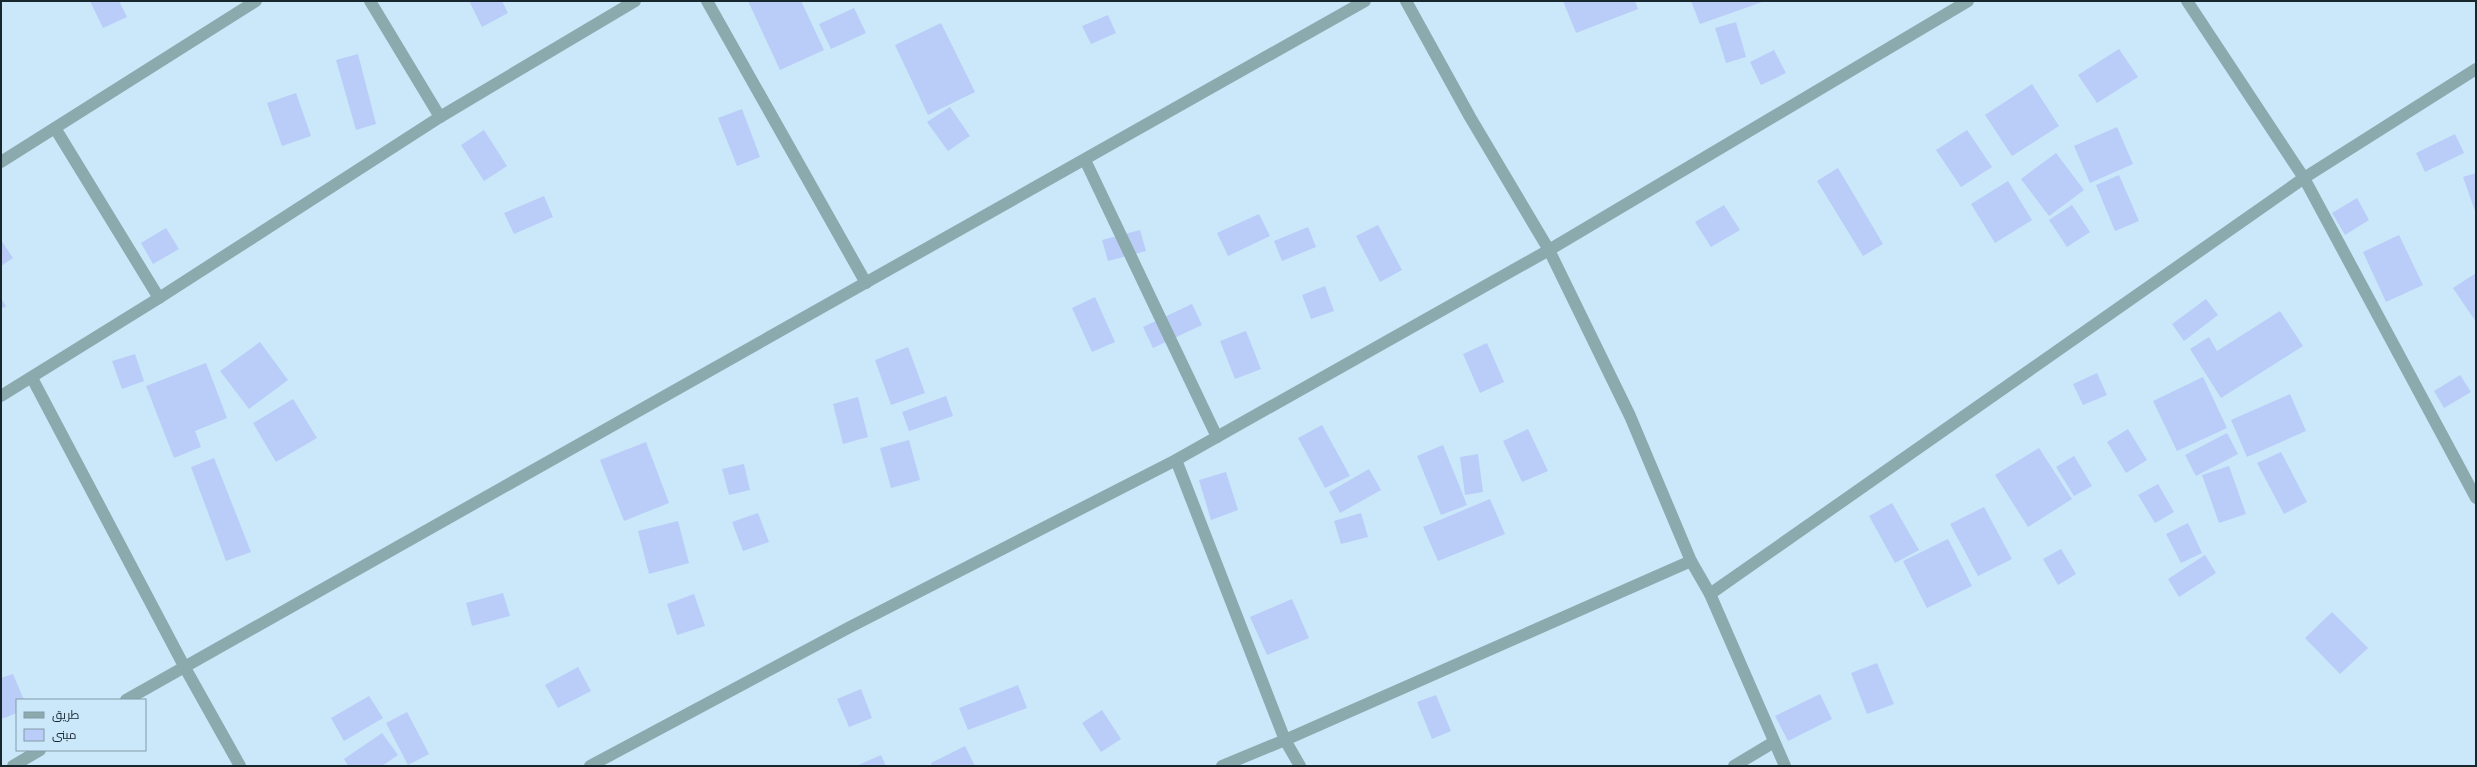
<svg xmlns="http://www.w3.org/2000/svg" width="2477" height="767" viewBox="0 0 2477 767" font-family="'Source Serif 4',Cairo,serif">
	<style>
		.building { fill: #b9cdf8 }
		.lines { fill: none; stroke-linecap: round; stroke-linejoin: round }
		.street { stroke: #8aaaae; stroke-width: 12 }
	</style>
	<rect width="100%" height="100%" fill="#cbe8fa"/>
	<!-- building -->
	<g class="building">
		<polygon points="90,1 119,1 127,17 103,28"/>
		<polygon points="469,1 502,1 508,13 482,27"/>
		<polygon points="748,1 801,1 824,50 780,70"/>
		<polygon points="1563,1 1635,1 1638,9 1576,33"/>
		<polygon points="1691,1 1765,1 1700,24"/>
		<polygon points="854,8 866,33 831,49 819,24"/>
		<polygon points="1108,15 1116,33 1091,44 1082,26"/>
		<polygon points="1736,22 1746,57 1726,63 1715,28"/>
		<polygon points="941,23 975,92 928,115 895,45"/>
		<polygon points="2119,49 2138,77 2097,103 2078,75"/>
		<polygon points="1774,50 1786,73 1761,85 1750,62"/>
		<polygon points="358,54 376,124 356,130 336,60"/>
		<polygon points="2032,84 2059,126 2012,156 1985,115"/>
		<polygon points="296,93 311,136 282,146 267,103"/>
		<polygon points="950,107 970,136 948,151 927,122"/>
		<polygon points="742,109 760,157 737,166 718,118"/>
		<polygon points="2117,127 2133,164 2090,183 2074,146"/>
		<polygon points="484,130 507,166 484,181 461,145"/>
		<polygon points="1967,130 1992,167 1961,187 1936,150"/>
		<polygon points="2455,134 2464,153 2425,172 2416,153"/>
		<polygon points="2056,153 2084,190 2049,216 2021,179"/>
		<polygon points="1838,168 1883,244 1863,256 1817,181"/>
		<polygon points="2476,173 2476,214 2463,177"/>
		<polygon points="2119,175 2139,221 2115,231 2096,185"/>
		<polygon points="2008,181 2032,220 1995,243 1971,204"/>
		<polygon points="544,196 553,217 514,234 504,213"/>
		<polygon points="2357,198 2369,220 2345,235 2332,213"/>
		<polygon points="1724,205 1740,230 1711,247 1695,222"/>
		<polygon points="2072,205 2090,232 2067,247 2049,220"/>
		<polygon points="1259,214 1270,236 1228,256 1217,233"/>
		<polygon points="1378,225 1402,270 1380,282 1356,236"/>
		<polygon points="1308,227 1316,247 1282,261 1274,241"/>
		<polygon points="166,228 179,249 153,264 141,243"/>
		<polygon points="1140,230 1146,251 1108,261 1102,240"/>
		<polygon points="2399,235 2423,285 2386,302 2363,252"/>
		<polygon points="1,240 13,258 1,266"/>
		<polygon points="2476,273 2476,322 2453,288"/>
		<polygon points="1325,286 1334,311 1311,319 1302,295"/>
		<polygon points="1095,297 1115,342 1092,352 1072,308"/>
		<polygon points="1,298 6,306 1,309"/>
		<polygon points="2206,299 2218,315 2184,341 2172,324"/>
		<polygon points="1192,304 1202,325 1153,348 1143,327"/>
		<polygon points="2280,311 2303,346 2221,398 2190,349 2209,337 2217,351"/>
		<polygon points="1246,331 1261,369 1235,379 1220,341"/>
		<polygon points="260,342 288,380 249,409 220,371"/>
		<polygon points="1487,343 1504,382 1480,393 1463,354"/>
		<polygon points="908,347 925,393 891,405 875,360"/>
		<polygon points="135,354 144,381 122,389 112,361"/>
		<polygon points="206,363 227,418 195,431 201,447 174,458 146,386"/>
		<polygon points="2097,373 2107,395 2083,405 2073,384"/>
		<polygon points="2460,375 2471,392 2444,408 2434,391"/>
		<polygon points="2203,377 2227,428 2177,451 2153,401"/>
		<polygon points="2290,394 2306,431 2247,457 2231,420"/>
		<polygon points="946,396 953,416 909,431 902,412"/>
		<polygon points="858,397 868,437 843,444 833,404"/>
		<polygon points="293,399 317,438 276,462 253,423"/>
		<polygon points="1322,425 1350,476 1325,488 1298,438"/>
		<polygon points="1528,429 1548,471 1522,482 1503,441"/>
		<polygon points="2128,429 2147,460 2126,473 2107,442"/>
		<polygon points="2227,433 2238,454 2196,476 2185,455"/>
		<polygon points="909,440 920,480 891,488 880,448"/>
		<polygon points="646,442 669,503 624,521 600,460"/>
		<polygon points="1443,445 1467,505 1441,515 1417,456"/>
		<polygon points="2039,448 2072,499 2028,527 1995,475"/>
		<polygon points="2281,452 2307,502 2284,514 2257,463"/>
		<polygon points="1478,454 1483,492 1465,495 1460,457"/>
		<polygon points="2074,456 2092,486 2074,496 2056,467"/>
		<polygon points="214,458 251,552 226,561 191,467"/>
		<polygon points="744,464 750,490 729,495 722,469"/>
		<polygon points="2229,466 2246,514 2219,523 2202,475"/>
		<polygon points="1369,469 1381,490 1340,513 1329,492"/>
		<polygon points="1226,472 1238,510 1211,520 1199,480"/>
		<polygon points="2158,484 2174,512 2155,523 2138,495"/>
		<polygon points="1490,499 1505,534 1438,561 1423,527"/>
		<polygon points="1892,503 1919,550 1895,563 1869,516"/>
		<polygon points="1984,507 2012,559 1978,576 1950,524"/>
		<polygon points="758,513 769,542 743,551 732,522"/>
		<polygon points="1361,513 1368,537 1341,544 1334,521"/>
		<polygon points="678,521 689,563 649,574 638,531"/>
		<polygon points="2188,523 2202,553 2181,563 2166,534"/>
		<polygon points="1948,539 1972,586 1927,608 1903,561"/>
		<polygon points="2061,549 2076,574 2058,585 2043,559"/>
		<polygon points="2205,555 2216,573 2179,597 2168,579"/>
		<polygon points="503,593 510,616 472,626 466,603"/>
		<polygon points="694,594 705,626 677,635 667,604"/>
		<polygon points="1292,599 1309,638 1267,655 1250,617"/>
		<polygon points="2332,612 2368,648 2340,674 2305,638"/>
		<polygon points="1877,663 1894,704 1867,714 1851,673"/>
		<polygon points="578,667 591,691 558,708 545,685"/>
		<polygon points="13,674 24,700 17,700 17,713 1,719 1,678"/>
		<polygon points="1018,685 1027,708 968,730 959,708"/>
		<polygon points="861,689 872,718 849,727 837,699"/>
		<polygon points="1820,694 1832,719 1788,741 1775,716"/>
		<polygon points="1436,695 1451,731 1432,739 1417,702"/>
		<polygon points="369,696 383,718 344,741 331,718"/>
		<polygon points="1102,710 1121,739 1101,752 1082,723"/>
		<polygon points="407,712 429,754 408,765 386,723"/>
		<polygon points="382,733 398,755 382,766 348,766 344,759"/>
		<polygon points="965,746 975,766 932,766 931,763"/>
		<polygon points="881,755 886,766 856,766"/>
	</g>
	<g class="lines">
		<!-- street -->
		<g class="street">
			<polyline points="370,1 440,117"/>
			<polyline points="707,1 866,283"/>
			<polyline points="1406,1 1470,117 1549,250 1630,416 1691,561 1710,594 1785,766"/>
			<polyline points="2187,1 2304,178 2476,498"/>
			<polyline points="55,128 159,298"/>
			<polyline points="1085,160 1217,437"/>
			<polyline points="1,162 256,1"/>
			<polyline points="32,378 184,666 240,766"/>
			<polyline points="1,396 159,298 440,117 635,1"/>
			<polyline points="1176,460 1285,740 1300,766"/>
			<polyline points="1710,594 2304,178 2476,69"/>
			<polyline points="126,700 1365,1"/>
			<polyline points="13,766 40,750"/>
			<polyline points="590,766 850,627 1176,460 1549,250 1968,1"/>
			<polyline points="1222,766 1285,740 1691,561"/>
			<polyline points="1734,766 1774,742"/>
		</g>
	</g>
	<!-- border -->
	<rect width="2477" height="767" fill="none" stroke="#18262e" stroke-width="4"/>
	<!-- legend -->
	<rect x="16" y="699" width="130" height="52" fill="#cbe8fa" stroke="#839aa8"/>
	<rect x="24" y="712" width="20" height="6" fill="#8aaaae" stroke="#839aa8"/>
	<text x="52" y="719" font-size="12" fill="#18262e">طريق</text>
	<rect x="24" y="729" width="20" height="12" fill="#b9cdf8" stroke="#839aa8"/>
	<text x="52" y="739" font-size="12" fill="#18262e">مبنى</text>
</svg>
